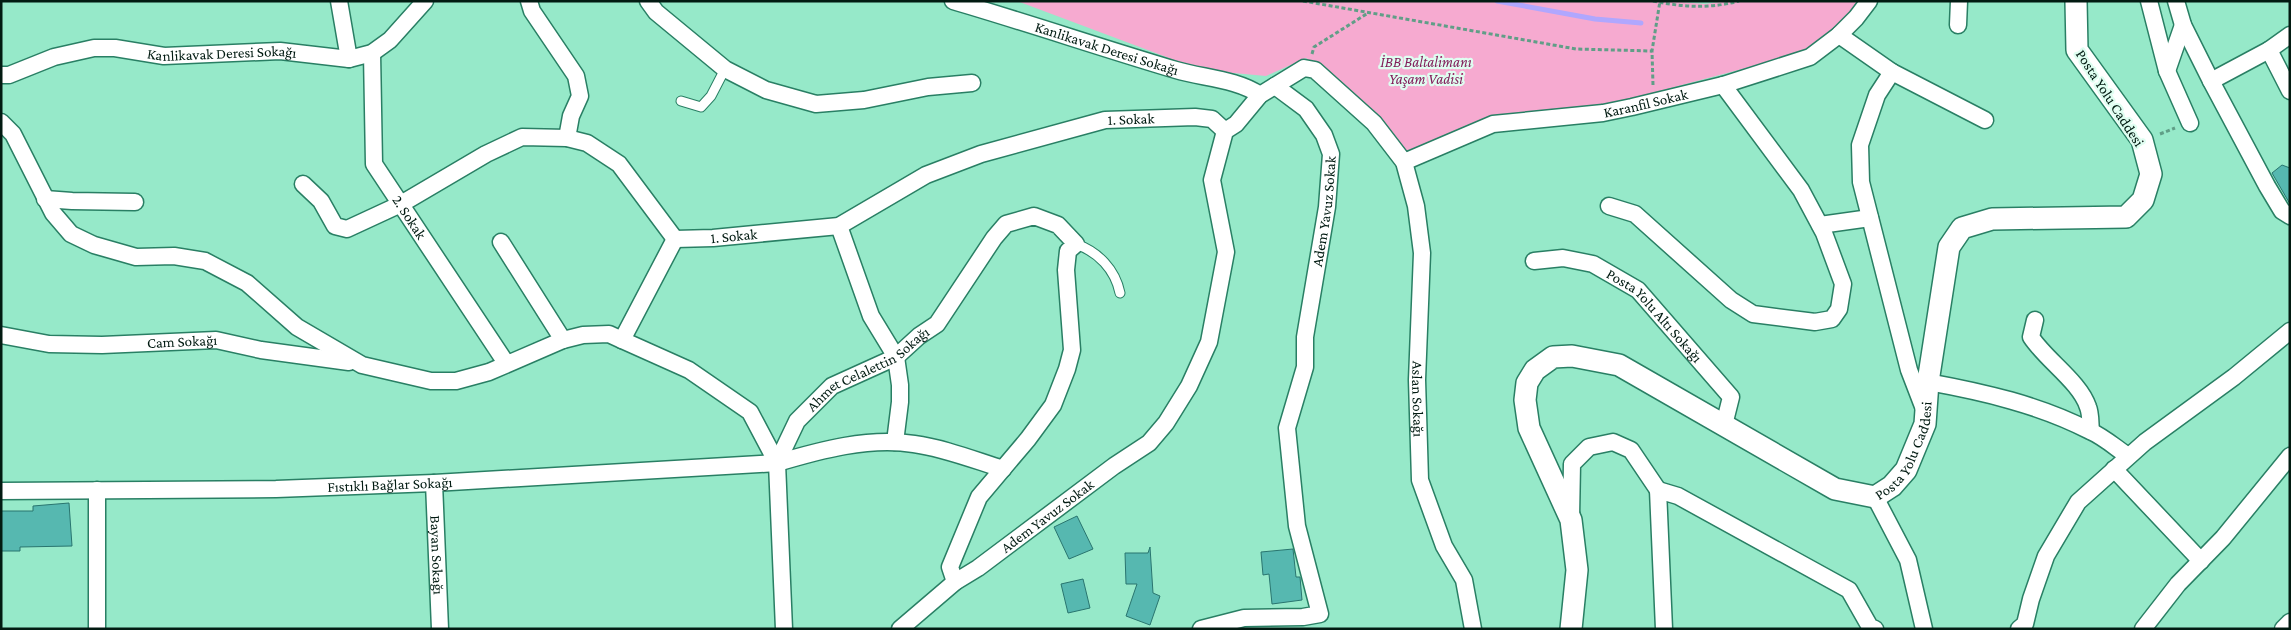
<svg xmlns="http://www.w3.org/2000/svg" width="2291" height="630" viewBox="0 0 2291 630" font-family="'Crimson Pro',serif">
	<style>
		.green { fill: #f6aad0 }
		.lines { fill: none; stroke-linecap: round; stroke-linejoin: round }
		.stream { stroke: #b0a7fe; stroke-width: 5 }
		.building { fill: #56b8b0; stroke: #29756f }
		.service-casing { stroke: #297f64; stroke-width: 11 }
		.minor-casing { stroke: #297f64; stroke-width: 19 }
		.tertiary-casing { stroke: #297f64; stroke-width: 24 }
		.path { stroke: #609e87; stroke-width: 3; stroke-dasharray: 4 2.5; stroke-linecap: butt }
		.service { stroke: #fff; stroke-width: 9 }
		.minor { stroke: #fff; stroke-width: 16 }
		.tertiary { stroke: #fff; stroke-width: 21 }
		.labels { text-anchor: middle; stroke-width: 4.5; stroke-linejoin: round; paint-order: stroke }
		.street-label { font-size: 15px; fill: #021b12; stroke: #dffef1 }
		.park-label { font-size: 15px; font-style: italic; fill: #821e5a; stroke: #dffef1 }
	</style>
	<rect width="100%" height="100%" fill="#96e9c9"/>
	<!-- green -->
	<polygon class="green" points="1017,1 1669,1 1705,4 1728,1 1859,1 1843,24 1803,53 1610,104 1591,107 1405,154 1385,126 1306,58 1266,76 1201,70"/>
	<g class="lines">
		<!-- stream -->
		<polyline class="stream" points="1497,1 1595,19 1641,23"/>
	</g>
	<!-- building -->
	<g class="building">
		<polygon points="2282,165 2290,168 2290,204 2272,173"/>
		<polygon points="69,503 72,546 20,547 20,551 1,551 1,511 33,511 33,506"/>
		<polygon points="1077,516 1093,549 1069,559 1054,527"/>
		<polygon points="1150,547 1153,593 1160,596 1150,625 1126,616 1137,584 1126,584 1125,553 1148,553"/>
		<polygon points="1293,549 1296,577 1300,577 1302,600 1272,604 1269,574 1263,575 1261,552"/>
		<polygon points="1083,579 1090,608 1068,613 1061,584"/>
	</g>
	<g class="lines">
		<!-- service casing -->
		<g class="service-casing">
			<g id="service">
				<polyline points="681,101 701,107 711,96 725,69"/>
				<path d="M1076,244C1098,252 1115,269 1120,293"/>
			</g>
		</g>
		<!-- minor casing -->
		<g class="minor-casing">
			<g id="minor">
				<polyline points="339,1 349,59"/>
				<polyline points="529,1 532,11 576,76 580,96 571,116 567,138"/>
				<polyline points="648,1 656,12 725,69 766,90 816,104 864,100 928,87 972,83"/>
				<path id="s1" d="M953,1C1028,23 1102,48 1176,70C1203,78 1237,79 1260,95"/>
				<polyline points="2149,1 2167,71 2190,123"/>
				<polyline points="2176,1 2183,25 2211,81"/>
				<polyline points="1958,25 1959,1"/>
				<polyline points="1839,35 1892,72 1877,95 1860,145 1861,182 1909,370 1924,409"/>
				<polyline points="2290,35 2269,50 2290,91"/>
				<polyline points="2269,50 2211,81 2267,186 2282,211 2290,216"/>
				<path id="s2" d="M372,53L374,164L506,363"/>
				<polyline points="2167,71 2183,25"/>
				<polyline points="1892,72 1985,120"/>
				<path id="s3" d="M1,75H9L54,57L94,48H115L164,56L280,51L349,59L372,53L390,40L425,1"/>
				<polyline points="1,122 13,134 53,213 71,234 94,245 136,257 174,256 205,261 247,283 297,327 362,365 431,381 456,381 489,372 563,340 583,335 609,334 622,340"/>
				<path id="s4" d="M1404,162L1493,124L1603,113L1632,107L1723,85L1810,57L1839,35L1856,18L1869,1"/>
				<polyline points="303,184 321,201 335,226 347,229 401,204 486,154 522,137 567,138 587,143 619,164 675,239"/>
				<polyline points="45,199 72,201 135,202"/>
				<polyline points="1609,206 1635,214 1731,300 1753,314 1815,322 1832,319 1839,309 1843,284 1824,233 1801,190 1723,85"/>
				<polyline points="1820,225 1870,218"/>
				<polyline points="839,226 871,316 896,357 900,385 900,402 895,442"/>
				<path id="s5" d="M675,239L713,238L839,226L926,175L981,154L1105,120L1195,117L1212,119L1225,131"/>
				<polyline points="675,239 622,340 689,370 750,412 777,463"/>
				<polyline points="501,242 563,340"/>
				<path id="s6" d="M1534,261L1563,258L1593,264L1638,290L1731,397L1724,425"/>
				<path d="M2035,320L2031,337C2046,360 2080,382 2088,407C2091,414 2090,424 2091,431"/>
				<path id="s7" d="M1,335L49,344L102,345L216,340L261,350L349,362"/>
				<path d="M1928,382C1983,392 2040,405 2090,431C2104,437 2116,448 2128,456"/>
				<polyline points="2114,469 2201,561"/>
				<path id="s8" d="M434,483L440,629"/>
				<path id="s9" d="M1,491L276,489L434,483L777,463C821,450 868,437 914,444C944,448 974,460 1003,469"/>
				<polyline points="1875,497 1908,560 1924,629"/>
				<polyline points="1571,518 1572,464 1589,447 1613,442 1631,450 1658,490"/>
				<polyline points="97,629 97,490"/>
				<path id="s10" d="M784,629L777,463L797,421L832,386L896,357L919,336L937,324L994,238L1006,224L1034,216L1058,225L1076,244L1068,251L1066,270L1072,350L1067,369L1053,405L1028,439L979,497L950,567L955,582"/>
				<path id="s11" d="M900,629L955,582L978,568L1114,466L1149,443L1166,423L1189,386L1209,342L1226,252L1212,180L1225,131L1236,124L1260,95L1304,68L1315,70L1374,123L1404,162L1416,206L1422,253L1417,380L1420,480L1444,546L1464,580L1473,629"/>
				<path id="s12" d="M1201,629L1244,618L1303,617L1320,614L1297,526L1287,428L1305,367V337L1327,207L1331,154L1324,135L1306,109L1275,86"/>
				<polyline points="1664,629 1658,490 1678,496 1849,590 1870,627 1875,629"/>
				<polyline points="2019,629 2025,624 2031,599 2046,556 2078,502 2145,442 2234,377 2290,331"/>
				<polyline points="2143,629 2178,584 2223,538 2290,456"/>
				<polyline points="2283,629 2290,622"/>
			</g>
		</g>
		<!-- tertiary casing -->
		<g class="tertiary-casing">
			<g id="tertiary">
				<path id="s13" d="M1571,629L1577,570L1571,520L1529,428L1525,400L1527,383L1535,370L1553,357L1572,356L1619,365L1835,489L1875,497L1892,486L1906,470L1925,424L1928,382L1949,247L1962,228L1992,219L2126,217L2143,200L2151,174L2142,140L2077,50L2076,1"/>
			</g>
		</g>
		<!-- path -->
		<g class="path">
			<polyline points="1303,1 1576,49 1652,51"/>
			<path d="M1653,1C1682,7 1709,9 1739,1"/>
			<polyline points="1312,54 1314,47 1368,13"/>
			<polyline points="1653,85 1652,51 1660,1"/>
			<polyline points="2160,134 2175,128"/>
		</g>
		<!-- service -->
		<use href="#service" class="service"/>
		<!-- minor -->
		<use href="#minor" class="minor"/>
		<!-- tertiary -->
		<use href="#tertiary" class="tertiary"/>
	</g>
	<g class="labels">
		<!-- street labels -->
		<g class="street-label">
			<text dy="5" stroke="none"><textPath href="#s1" startOffset="161">Kanlikavak Deresi Sokağı</textPath></text>
			<text dy="5" stroke="none"><textPath href="#s3" startOffset="226">Kanlikavak Deresi Sokağı</textPath></text>
			<text transform="translate(2110 98) rotate(57)" y="5">Posta Yolu Caddesi</text>
			<text dy="5" stroke="none"><textPath href="#s4" startOffset="251">Karanfil Sokak</textPath></text>
			<text dy="5" stroke="none"><textPath href="#s5" startOffset="479">1. Sokak</textPath></text>
			<text dy="5" stroke="none"><textPath href="#s12" startOffset="531">Adem Yavuz Sokak</textPath></text>
			<text dy="5" stroke="none"><textPath href="#s2" startOffset="175">2. Sokak</textPath></text>
			<text dy="5" stroke="none"><textPath href="#s5" startOffset="59">1. Sokak</textPath></text>
			<text dy="5" stroke="none"><textPath href="#s6" startOffset="141">Posta Yolu Altı Sokağı</textPath></text>
			<text dy="5" stroke="none"><textPath href="#s7" startOffset="182">Cam Sokağı</textPath></text>
			<text dy="5" stroke="none"><textPath href="#s10" startOffset="302">Ahmet Celalettin Sokağı</textPath></text>
			<text dy="5" stroke="none"><textPath href="#s11" startOffset="1126">Aslan Sokağı</textPath></text>
			<text dy="5" stroke="none"><textPath href="#s13" startOffset="708">Posta Yolu Caddesi</textPath></text>
			<text dy="5" stroke="none"><textPath href="#s9" startOffset="389">Fıstıklı Bağlar Sokağı</textPath></text>
			<text dy="5" stroke="none"><textPath href="#s11" startOffset="186">Adem Yavuz Sokak</textPath></text>
			<text dy="5" stroke="none"><textPath href="#s8" startOffset="72">Bayan Sokağı</textPath></text>
		</g>
		<!-- park labels -->
		<g class="park-label">
			<text x="1426" y="67">İBB Baltalimanı<tspan x="1426" dy="17">Yaşam Vadisi</tspan></text>
		</g>
	</g>
	<!-- border -->
	<rect width="2291" height="630" fill="none" stroke="#021b12" stroke-width="5"/>
</svg>
